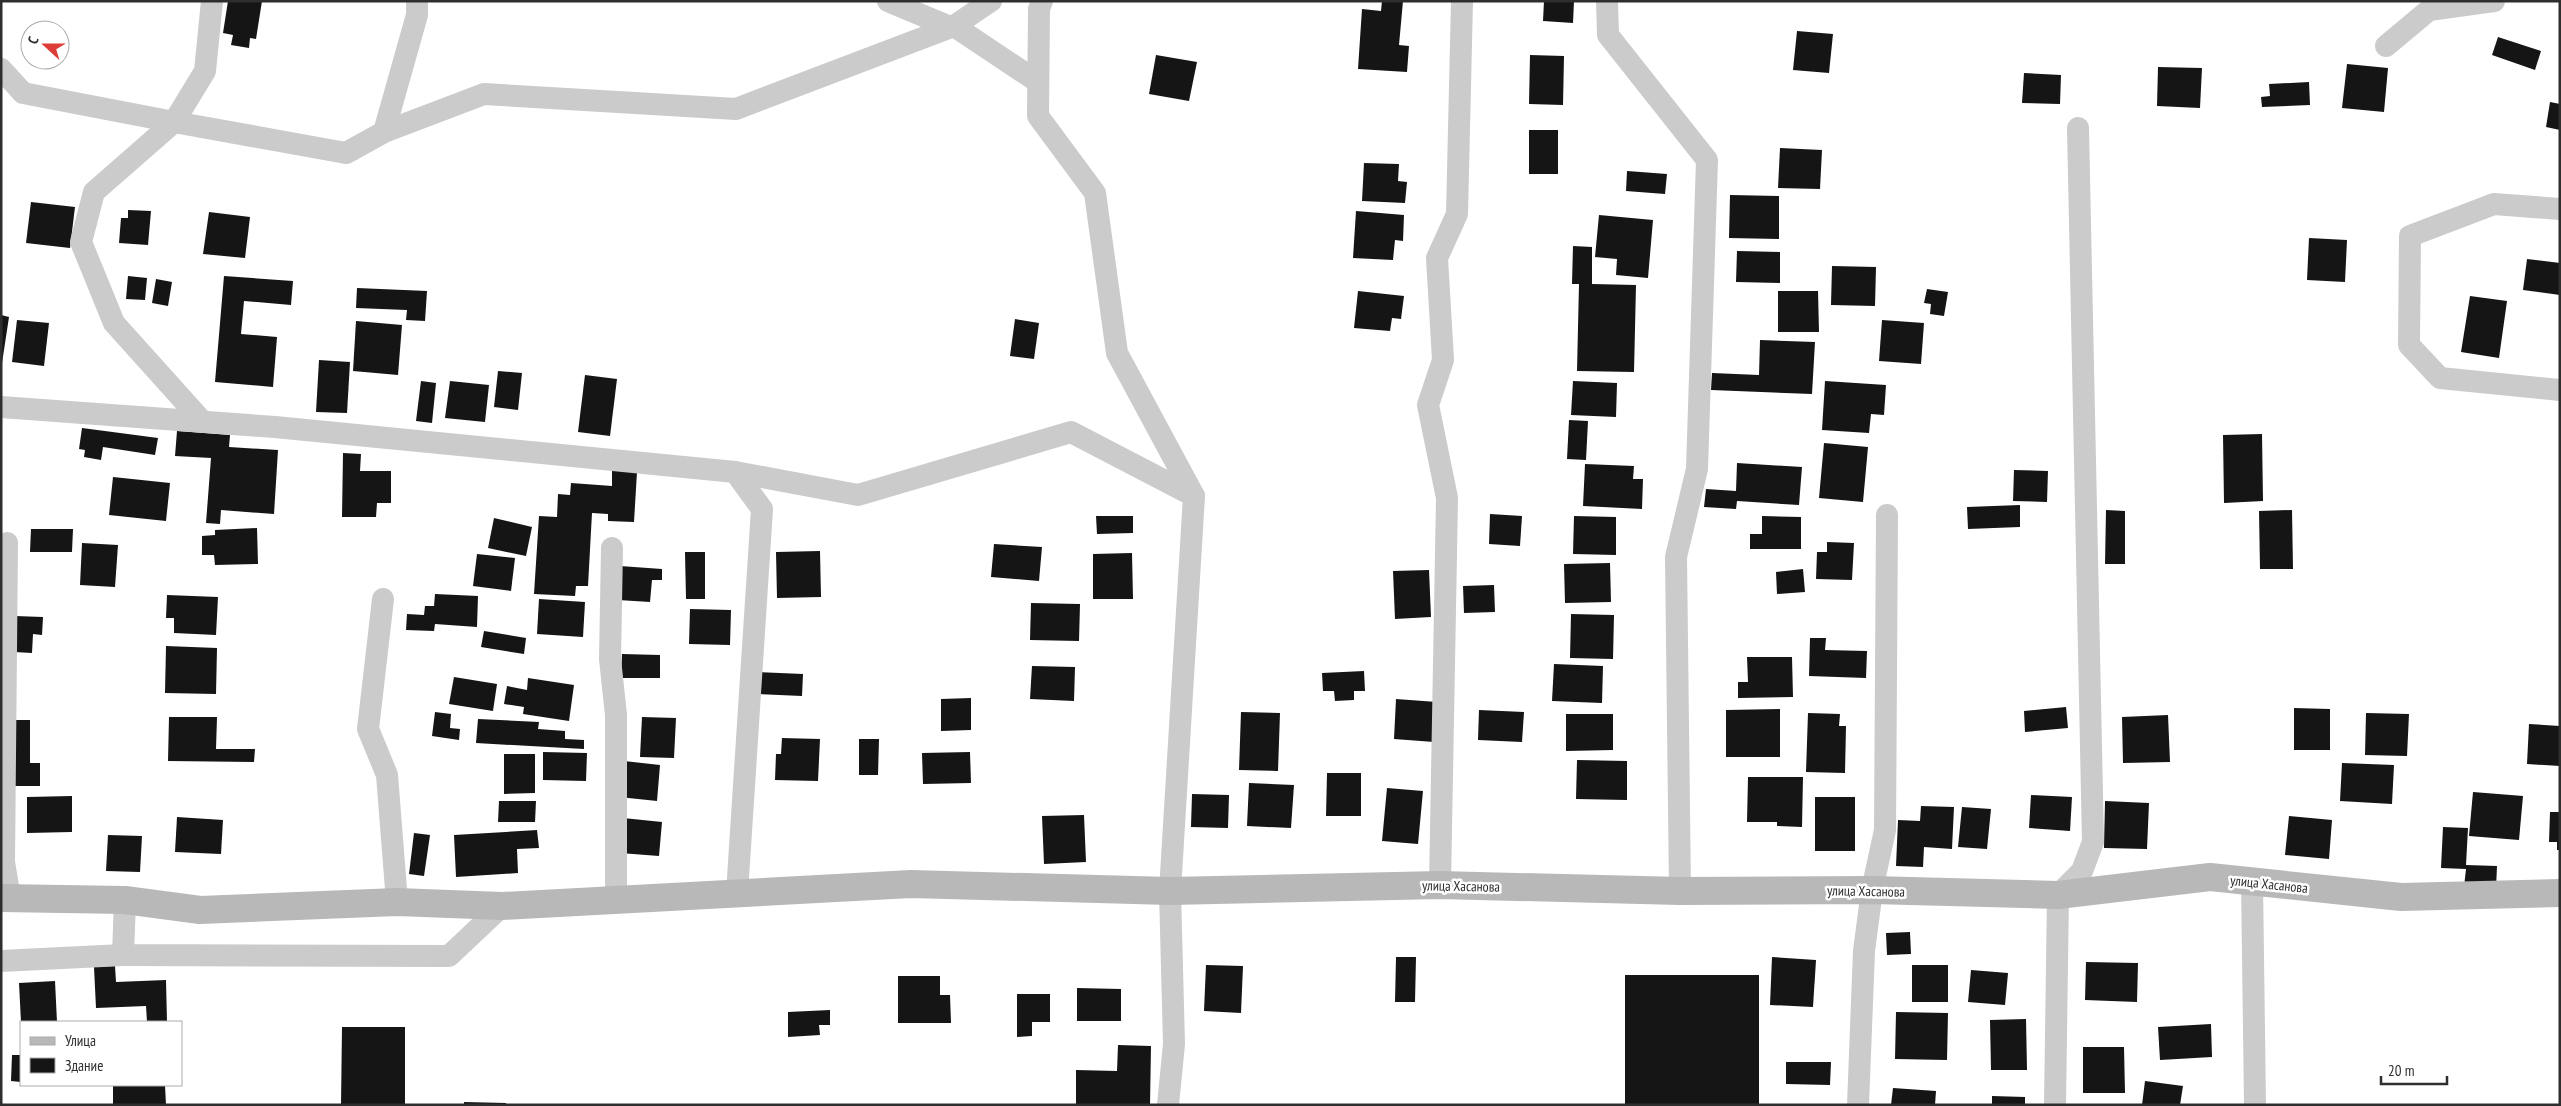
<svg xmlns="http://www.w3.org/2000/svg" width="2561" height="1106" viewBox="0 0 2561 1106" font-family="'PT Sans Narrow',sans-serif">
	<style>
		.building { fill: #151515 }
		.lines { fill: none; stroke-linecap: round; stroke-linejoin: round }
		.street { stroke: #cbcbcb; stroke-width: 22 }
		.secondary { stroke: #b8b8b8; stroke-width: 28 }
		.labels { text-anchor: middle; stroke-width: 5; stroke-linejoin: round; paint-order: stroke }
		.street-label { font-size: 14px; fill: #2e2e2e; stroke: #fff }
	</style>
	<rect width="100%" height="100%" fill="#fff"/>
	<!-- building -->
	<g class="building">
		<polygon points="228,1 262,1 256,39 250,38 249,48 231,45 233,35 223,33"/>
		<polygon points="1382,1 1403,1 1399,45 1409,46 1407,72 1358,69 1362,9 1381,11"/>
		<polygon points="1544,1 1574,1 1573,23 1543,21"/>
		<polygon points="1797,31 1833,34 1829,73 1793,70"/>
		<polygon points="2498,37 2541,51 2535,70 2492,55"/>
		<polygon points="1156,55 1197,62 1189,101 1149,94"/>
		<polygon points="1530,55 1564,56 1563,105 1529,104"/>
		<polygon points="2347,64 2388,68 2384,112 2342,108"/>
		<polygon points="2158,67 2202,68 2200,108 2157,106"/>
		<polygon points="2024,73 2061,75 2060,104 2022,103"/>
		<polygon points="2309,82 2310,105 2262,107 2261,97 2270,96 2269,84"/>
		<polygon points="2550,102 2560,104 2560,130 2546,127"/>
		<rect x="1529" y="130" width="29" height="44"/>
		<polygon points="1780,148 1822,150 1820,189 1778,188"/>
		<polygon points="1364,163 1399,164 1398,181 1407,182 1405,203 1362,201"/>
		<polygon points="1627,171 1667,174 1665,194 1626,191"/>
		<polygon points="1730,195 1779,196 1779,239 1729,238"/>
		<polygon points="31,202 75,207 70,248 26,243"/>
		<polygon points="128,210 151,211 148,245 119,243 121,218 128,218"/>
		<polygon points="1356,211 1404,215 1403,241 1395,240 1393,260 1353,258"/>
		<polygon points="209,212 250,217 245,258 203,254"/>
		<polygon points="1599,215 1653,220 1648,278 1616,275 1617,259 1595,257"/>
		<polygon points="2309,238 2347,240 2345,282 2307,280"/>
		<polygon points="1573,246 1592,247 1592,284 1636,285 1634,372 1577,371 1579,284 1572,284"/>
		<polygon points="1737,251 1780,252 1780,283 1736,282"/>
		<polygon points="2527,259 2560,263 2560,295 2523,290"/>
		<polygon points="1832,266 1876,267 1875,306 1831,305"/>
		<polygon points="128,276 147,278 145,300 126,299"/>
		<polygon points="224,276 293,281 291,305 244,301 241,334 277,337 273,387 215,382"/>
		<polygon points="156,279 172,282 168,306 152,303"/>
		<polygon points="357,288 427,291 425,321 406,320 407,310 356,308"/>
		<polygon points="1927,289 1948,292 1944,316 1930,314 1931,304 1924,303"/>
		<polygon points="1358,291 1404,296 1401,319 1392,318 1390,331 1354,328"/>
		<polygon points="1778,291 1818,291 1819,332 1778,332"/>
		<polygon points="2470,296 2507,301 2499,358 2461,352"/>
		<polygon points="1,315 9,317 2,363 1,363"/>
		<polygon points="1015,319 1039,323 1034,359 1010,356"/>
		<polygon points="17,320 49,323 44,366 12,362"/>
		<polygon points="1882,320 1924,323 1921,364 1879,361"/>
		<polygon points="356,321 402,325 398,375 353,371"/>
		<polygon points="1760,340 1815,342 1812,394 1711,390 1712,373 1759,375"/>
		<polygon points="319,360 350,362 347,413 316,412"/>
		<polygon points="498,371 522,373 518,410 494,407"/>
		<polygon points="585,375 617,379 610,436 578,432"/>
		<polygon points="421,381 436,383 432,423 416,421"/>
		<polygon points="450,381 489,385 485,422 445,418"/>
		<polygon points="1573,381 1617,383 1616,417 1571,415"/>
		<polygon points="1825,381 1886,385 1884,415 1871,414 1869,433 1822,430"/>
		<polygon points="1569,420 1588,421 1586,460 1567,459"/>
		<polygon points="82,428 158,438 155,455 103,447 101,460 84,457 85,450 79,449"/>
		<polygon points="177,431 230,435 229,447 278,450 274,514 221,510 220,524 206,523 211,458 175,456"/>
		<polygon points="2262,434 2263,501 2224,503 2223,435"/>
		<polygon points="1824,443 1868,447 1863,502 1819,498"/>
		<polygon points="343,453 361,454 360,471 391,471 391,503 377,503 376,517 342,517"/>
		<polygon points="1737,463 1802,467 1799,505 1737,501 1736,509 1704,507 1706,489 1736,491"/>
		<polygon points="1585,464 1634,466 1633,479 1643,479 1642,509 1583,506"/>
		<polygon points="612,470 637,472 634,522 608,521 608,514 592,513 588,586 576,586 575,596 534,594 539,516 557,517 558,494 570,495 571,483 612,486"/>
		<polygon points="2014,470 2048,471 2047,502 2013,501"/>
		<polygon points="113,477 170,483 166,521 109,515"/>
		<polygon points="2020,505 2020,527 1968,529 1967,507"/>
		<polygon points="2106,510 2125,511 2125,564 2105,564"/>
		<polygon points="2292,510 2293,569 2260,569 2259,511"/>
		<polygon points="1490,514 1522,516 1520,546 1489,544"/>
		<polygon points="1096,516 1133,516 1133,533 1097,534"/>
		<polygon points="1574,516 1616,517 1616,555 1573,554"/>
		<polygon points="1762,516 1801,517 1801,549 1750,549 1750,534 1762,534"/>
		<polygon points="494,518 532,527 526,556 488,548"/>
		<polygon points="257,528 258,564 215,565 214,555 202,555 202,536 215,535 215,530"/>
		<polygon points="31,529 73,529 72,552 30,552"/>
		<polygon points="1827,542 1854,543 1852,580 1816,579 1817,552 1827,552"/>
		<polygon points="82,543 118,545 115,587 80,585"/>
		<polygon points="994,544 1042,547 1039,581 991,577"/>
		<polygon points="820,551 821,597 777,598 776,552"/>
		<polygon points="685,552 705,552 705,599 686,599"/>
		<polygon points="1132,553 1133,599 1093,599 1093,554"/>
		<polygon points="477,554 515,558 511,591 473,586"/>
		<polygon points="1610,563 1611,602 1565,603 1564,564"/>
		<polygon points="620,566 662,569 662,580 652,580 650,602 618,600"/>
		<polygon points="1803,569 1805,592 1777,594 1776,572"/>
		<polygon points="1429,570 1431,617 1395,619 1393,571"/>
		<polygon points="1494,585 1495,612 1464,613 1463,586"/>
		<polygon points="435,594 478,596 477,627 435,624 434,631 406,630 407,614 424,615 425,606 434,606"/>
		<polygon points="167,595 218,597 216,635 174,633 174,618 166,618"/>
		<polygon points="539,599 585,602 583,637 537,634"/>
		<polygon points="1031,603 1080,604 1079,641 1030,640"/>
		<polygon points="690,609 731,610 730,645 689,644"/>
		<polygon points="1571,614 1614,615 1613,659 1570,658"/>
		<polygon points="15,616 43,617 42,635 33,634 32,653 14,652"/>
		<polygon points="484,631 526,638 524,654 481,647"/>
		<polygon points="1810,638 1826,638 1825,650 1867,651 1866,678 1809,676"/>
		<polygon points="166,646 217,648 216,694 165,693"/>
		<polygon points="622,654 660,655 660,678 621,678"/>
		<polygon points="1747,657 1792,657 1793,697 1738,698 1738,682 1748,682"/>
		<polygon points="1554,664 1603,666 1602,703 1552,701"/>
		<polygon points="1032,666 1075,667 1074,701 1030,699"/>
		<polygon points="1364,671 1365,691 1354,691 1354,700 1335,701 1334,691 1323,691 1322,673"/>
		<polygon points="759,672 803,674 802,696 758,694"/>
		<polygon points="454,677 497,684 493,711 449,704"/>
		<polygon points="528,678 574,685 569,721 523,714 524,707 504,704 507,686 527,690"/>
		<polygon points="971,698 971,730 941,731 941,699"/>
		<polygon points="1396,699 1437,702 1434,742 1394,739"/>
		<polygon points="2066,707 2068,728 2025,732 2024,711"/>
		<polygon points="2294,708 2330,709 2330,750 2294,750"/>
		<polygon points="1780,709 1780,757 1726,757 1726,710"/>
		<polygon points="1479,710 1524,712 1522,742 1478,740"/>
		<polygon points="435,712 451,714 450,728 460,729 459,740 432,736"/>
		<polygon points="1241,712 1280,713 1278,771 1239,770"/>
		<polygon points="1808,713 1840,714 1839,726 1846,726 1845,773 1806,772"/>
		<polygon points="2366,713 2409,714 2407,756 2365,755"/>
		<polygon points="1566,714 1613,714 1613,750 1566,751"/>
		<polygon points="2168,715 2170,762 2123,763 2122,717"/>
		<polygon points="169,717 217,717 216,749 255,749 254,762 168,761"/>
		<polygon points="642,717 676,718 674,758 640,757"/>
		<polygon points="478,719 539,722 538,729 565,731 565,739 584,740 584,749 476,743"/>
		<polygon points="12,720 30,720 30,763 40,763 40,786 13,786"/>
		<polygon points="2529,724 2560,726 2560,766 2527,764"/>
		<polygon points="782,738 820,739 818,781 775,780 776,754 781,754"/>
		<polygon points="859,739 879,739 878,775 859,775"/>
		<polygon points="543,752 587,753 586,781 543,780"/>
		<polygon points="970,752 971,783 923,784 922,753"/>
		<polygon points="504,754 535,754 535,793 504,794"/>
		<polygon points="1577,760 1627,761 1627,800 1576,799"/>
		<polygon points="624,761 660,765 657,801 619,797"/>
		<polygon points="2342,763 2394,765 2392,804 2340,801"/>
		<polygon points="1327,773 1361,773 1361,816 1326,816"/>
		<polygon points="1748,777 1803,777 1802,827 1777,826 1777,822 1747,822"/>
		<polygon points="1249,783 1294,785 1291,828 1247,826"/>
		<polygon points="1387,788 1423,791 1418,844 1382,841"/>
		<polygon points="2473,792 2523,796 2519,840 2469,836"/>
		<polygon points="1192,794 1229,795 1228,828 1191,827"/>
		<polygon points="2031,795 2072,797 2070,831 2029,828"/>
		<polygon points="72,796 72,832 27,833 27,797"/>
		<rect x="1815" y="797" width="40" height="54"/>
		<polygon points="499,801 536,801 535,822 498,822"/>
		<polygon points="2105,801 2149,803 2147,849 2104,848"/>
		<polygon points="1921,806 1954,807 1952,849 1924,847 1923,867 1896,866 1898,820 1920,821"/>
		<polygon points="1962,807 1991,809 1987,849 1958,847"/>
		<polygon points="2550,812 2560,812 2560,850 2557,850 2557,842 2549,842"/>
		<polygon points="1084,815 1086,862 1044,864 1042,816"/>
		<polygon points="2289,816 2332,820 2329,859 2285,855"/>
		<polygon points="177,817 223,820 221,854 175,852"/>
		<polygon points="623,818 662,822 659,856 620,853"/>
		<polygon points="2443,827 2468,828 2466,865 2497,866 2496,889 2464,887 2466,869 2441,868"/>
		<polygon points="537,830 539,848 517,849 518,873 456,877 454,835"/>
		<polygon points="414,833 430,835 424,876 409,874"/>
		<polygon points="108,835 142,836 140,872 106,871"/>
		<polygon points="1910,932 1911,954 1887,955 1886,933"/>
		<polygon points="1396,957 1416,957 1415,1002 1395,1002"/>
		<polygon points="1772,957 1816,960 1813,1007 1770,1005"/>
		<polygon points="2086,962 2138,963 2137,1002 2085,1000"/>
		<polygon points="1206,965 1243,966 1241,1013 1204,1011"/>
		<rect x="1912" y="965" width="36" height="37"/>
		<polygon points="115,966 116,982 166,980 167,1022 147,1022 146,1006 96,1008 94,967"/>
		<polygon points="1971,970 2008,973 2005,1005 1968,1002"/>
		<rect x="1625" y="975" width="134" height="130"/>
		<polygon points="898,976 940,976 940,995 950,995 951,1023 898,1023"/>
		<polygon points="55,981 57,1022 21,1022 19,983"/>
		<polygon points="1077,988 1121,989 1121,1021 1077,1021"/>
		<polygon points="1017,994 1050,994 1050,1022 1032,1022 1032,1036 1017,1037"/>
		<polygon points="830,1010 830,1025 819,1025 820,1035 788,1037 788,1012"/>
		<polygon points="1896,1012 1948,1013 1947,1060 1895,1059"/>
		<polygon points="2026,1019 2027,1070 1991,1070 1990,1020"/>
		<polygon points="2211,1024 2212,1057 2160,1060 2158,1027"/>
		<polygon points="342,1027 405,1027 405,1105 341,1105"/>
		<polygon points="1118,1045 1151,1046 1150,1105 1076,1105 1076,1070 1117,1071"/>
		<polygon points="2083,1047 2124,1047 2125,1093 2083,1093"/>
		<polygon points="12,1055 21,1055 21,1082 11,1081"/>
		<polygon points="1786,1062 1831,1062 1830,1085 1786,1084"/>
		<polygon points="2145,1081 2183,1086 2180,1105 2142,1105"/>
		<polygon points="113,1085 165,1085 166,1105 113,1105"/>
		<polygon points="1893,1088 1936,1091 1935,1105 1891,1105"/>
		<polygon points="1992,1096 2025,1097 2025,1105 1992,1105"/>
		<polygon points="464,1102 506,1103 506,1105 464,1105"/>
	</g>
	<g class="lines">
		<!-- street -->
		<g class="street">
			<polyline points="212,1 205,71 174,122 346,153 384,132 484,94 736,109 954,26 1038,82"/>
			<polyline points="888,1 950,27"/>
			<polyline points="1042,1 1039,9 1038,116 1095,193 1117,353 1194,496"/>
			<polyline points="1607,1 1608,35 1707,160 1697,469 1676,557 1680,891"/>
			<polyline points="954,26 991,1"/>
			<polyline points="2386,46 2429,10 2494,1"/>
			<polyline points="1,69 23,93 174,122 94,192 81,242 114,323 203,422"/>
			<polyline points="384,132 417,15 417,1"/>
			<polyline points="2560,209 2494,204 2410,236 2409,345 2440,378 2560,390"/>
			<polyline points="1,407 275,427 735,472 762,509 737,893"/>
			<polyline points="735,472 858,495 1071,432 1194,496 1170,891 1174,1044 1168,1105"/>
			<polyline points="7,543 4,862 10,898"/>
			<polyline points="612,548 610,659 616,715 616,900"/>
			<polyline points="383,599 368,729 387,775 397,902"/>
			<polyline points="2252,882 2255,1105"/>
			<polyline points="1440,885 1447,498 1428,405 1443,360 1437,258 1457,214 1462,1"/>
			<polyline points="125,900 123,955 449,956 502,906"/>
			<polyline points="1,961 123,955"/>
			<polyline points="1858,1105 1864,951 1872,890 1885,830 1887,515"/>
			<polyline points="2055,1105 2058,895 2082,871 2093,842 2078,128"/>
		</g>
		<!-- secondary -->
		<polyline class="secondary" points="1,898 125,900 200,910 397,902 502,906 911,884 1170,891 1440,885 1680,891 1872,890 2058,895 2210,877 2401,897 2560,893"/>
	</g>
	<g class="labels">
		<!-- street labels -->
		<g class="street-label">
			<text transform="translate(2269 884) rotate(6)" y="5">улица Хасанова</text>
			<text transform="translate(1461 886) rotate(1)" y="5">улица Хасанова</text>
			<text transform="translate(1866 891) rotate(1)" y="5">улица Хасанова</text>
		</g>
	</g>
	<!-- border -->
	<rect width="2561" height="1106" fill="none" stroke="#2e2e2e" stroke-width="5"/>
	<!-- legend -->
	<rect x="20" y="1021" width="162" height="65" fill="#ffffff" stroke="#ababab"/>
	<rect x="30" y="1037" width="25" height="8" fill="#b8b8b8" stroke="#ababab"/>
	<text x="65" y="1046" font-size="15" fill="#2e2e2e">Улица</text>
	<rect x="30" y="1058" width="25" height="15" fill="#151515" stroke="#ababab"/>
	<text x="65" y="1071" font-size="15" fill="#2e2e2e">Здание</text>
	<!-- north arrow -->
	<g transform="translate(45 45) rotate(291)"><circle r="24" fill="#ffffff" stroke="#ababab"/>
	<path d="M0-4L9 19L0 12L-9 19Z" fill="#dd3d38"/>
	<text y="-8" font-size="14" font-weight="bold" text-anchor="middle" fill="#2e2e2e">С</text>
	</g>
	<!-- scale -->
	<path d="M2381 1076v8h66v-8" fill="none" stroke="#2e2e2e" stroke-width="2.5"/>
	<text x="2388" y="1076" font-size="15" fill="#2e2e2e" stroke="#ffffff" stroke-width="4" paint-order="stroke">20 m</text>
</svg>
